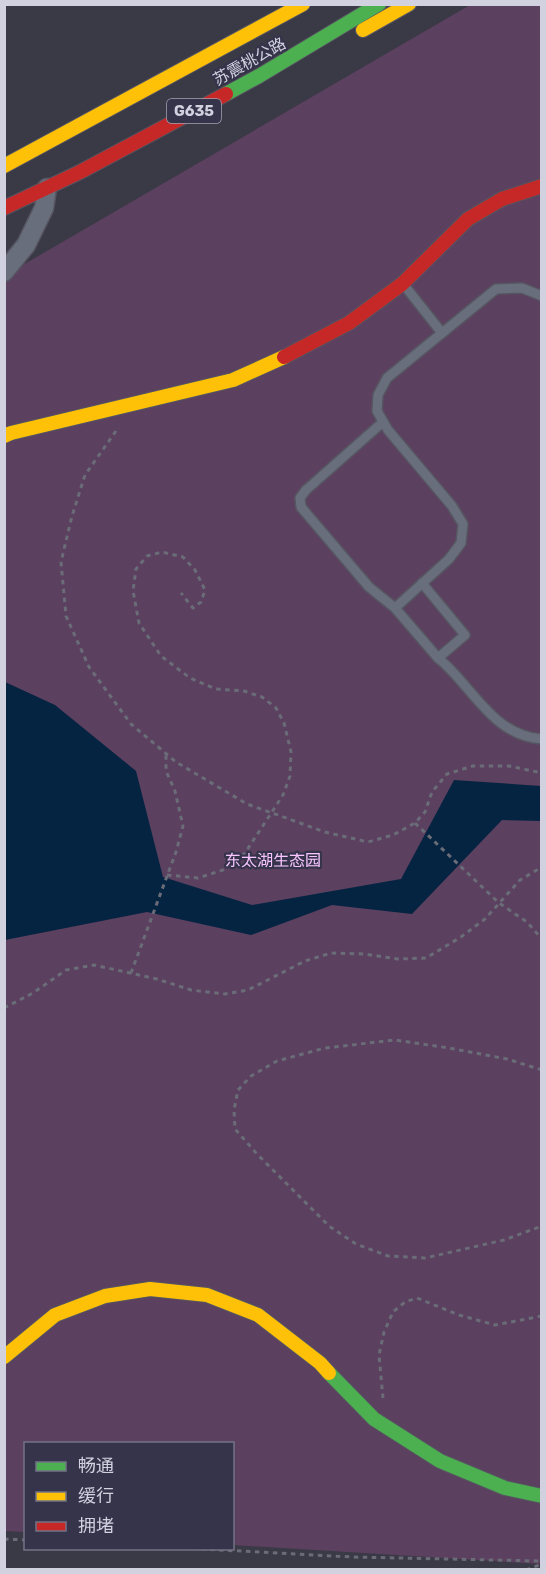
<svg xmlns="http://www.w3.org/2000/svg" width="546" height="1574" viewBox="0 0 546 1574" font-family="Rubik,'Noto Sans SC',sans-serif">
	<style>
		.green { fill: #5c405f }
		.water { fill: #052442 }
		.lines { fill: none; stroke-linecap: round; stroke-linejoin: round }
		.lane-casing { stroke: #565561; stroke-width: 12 }
		.street-casing { stroke: #565561; stroke-width: 21 }
		.fast-casing { stroke: #565561; stroke-width: 16 }
		.slow-casing { stroke: #565561; stroke-width: 16 }
		.jam-casing { stroke: #565561; stroke-width: 16 }
		.path { stroke: #6a6c78; stroke-width: 3; stroke-dasharray: 4.5 4.5; stroke-linecap: butt }
		.lane { stroke: #696e7c; stroke-width: 9 }
		.street { stroke: #696e7c; stroke-width: 18 }
		.fast { stroke: #4caf50; stroke-width: 14 }
		.slow { stroke: #ffc107; stroke-width: 14 }
		.jam { stroke: #c62828; stroke-width: 14 }
		.labels { text-anchor: middle; stroke-width: 4.5; stroke-linejoin: round; paint-order: stroke }
		.shield { fill: #35344b; stroke: #a2a2b3; stroke-width: 1.5 }
		.shield-label { font-size: 15px; font-weight: bold; fill: #d1d1df }
		.street-label { font-size: 16px; fill: #d1d1df; stroke: #35344b }
		.park-label { font-size: 16px; fill: #fac5ff; stroke: #35344b }
	</style>
	<rect width="100%" height="100%" fill="#3a3946"/>
	<!-- green -->
	<polygon class="green" points="470,5 541,5 541,1564 233,1545 232,1444 26,1444 25,1532 5,1531 4,276"/>
	<!-- water -->
	<polygon class="water" points="5,682 55,705 136,771 163,877 252,905 401,879 454,780 541,786 541,821 502,820 412,914 332,905 251,935 147,912 5,940"/>
	<g class="lines">
		<!-- lane casing -->
		<g class="lane-casing">
			<g id="lane">
				<polyline points="404,285 442,333"/>
				<polyline points="383,422 306,490 300,498 301,507 369,587 395,608"/>
				<polyline points="422,583 465,635 438,658 395,608 449,559 461,543 463,524 452,506 388,430 377,411 378,395 387,378 496,289 522,288 542,296"/>
				<path d="M438,658C472,685 492,736 542,739"/>
			</g>
		</g>
		<!-- street casing -->
		<g class="street-casing">
			<polyline id="street" points="4,272 26,245 44,208 47,188"/>
		</g>
		<!-- fast casing -->
		<g class="fast-casing">
			<g id="fast">
				<polyline points="226,94 259,76 379,4"/>
				<polyline points="329,1373 374,1419 440,1461 505,1488 542,1496"/>
			</g>
		</g>
		<!-- slow casing -->
		<g class="slow-casing">
			<g id="slow">
				<polyline points="363,30 409,4"/>
				<polyline points="4,166 303,4"/>
				<polyline points="4,436 11,433 233,380 284,357"/>
				<polyline points="4,1357 55,1315 105,1296 150,1289 207,1295 258,1315 320,1363 329,1373"/>
			</g>
		</g>
		<!-- jam casing -->
		<g class="jam-casing">
			<g id="jam">
				<polyline points="4,208 80,172 226,94"/>
				<polyline points="284,357 349,323 402,284 468,219 502,199 542,186"/>
			</g>
		</g>
		<!-- path -->
		<g class="path">
			<polyline points="116,431 85,475 72,516 61,562 66,616 89,667 131,724 176,762 247,804 325,832 368,842 393,835 415,823 425,812 432,792 447,774 473,766 509,766 542,773"/>
			<polyline points="415,823 499,903 527,922 542,939"/>
			<polyline points="167,875 198,878 226,869 245,853 283,795 290,776 291,752 284,723 276,708 262,697 244,691 216,689 190,678 161,656 139,623 133,591 136,569 147,556 162,552 183,557 195,570 205,590 201,602 193,608 181,593"/>
			<polyline points="131,973 176,852 183,826 175,791 166,771 166,753"/>
			<polyline points="4,1008 33,993 66,970 94,965 157,979 191,990 225,994 248,990 305,961 331,953 364,954 398,959 426,958 461,937 485,919 520,880 542,867"/>
			<polyline points="542,1070 507,1059 449,1048 395,1040 325,1048 277,1061 251,1076 238,1090 234,1110 235,1129 257,1154 329,1226 356,1244 388,1256 425,1258 504,1240 542,1226"/>
			<polyline points="383,1398 379,1355 384,1332 393,1312 405,1302 417,1298 459,1315 495,1325 542,1316"/>
			<polyline points="4,1539 26,1540"/>
			<polyline points="183,1548 352,1557 542,1561"/>
			<polyline points="526,1570 542,1564"/>
		</g>
		<!-- lane -->
		<use href="#lane" class="lane"/>
		<!-- street -->
		<use href="#street" class="street"/>
		<!-- fast -->
		<use href="#fast" class="fast"/>
		<!-- slow -->
		<use href="#slow" class="slow"/>
		<!-- jam -->
		<use href="#jam" class="jam"/>
	</g>
	<g class="labels">
		<!-- shield labels -->
		<rect class="shield" x="167" y="99" width="54" height="24" rx="4.5"/>
		<g class="shield-label">
			<text x="194" y="116">G635</text>
		</g>
		<!-- street labels -->
		<g class="street-label">
			<text transform="translate(249 61) rotate(-29)" y="6">苏震桃公路</text>
		</g>
		<!-- park labels -->
		<g class="park-label">
			<text x="273" y="866">东太湖生态园</text>
		</g>
	</g>
	<!-- border -->
	<rect width="546" height="1574" fill="none" stroke="#d1d1df" stroke-width="12"/>
	<!-- legend -->
	<rect x="24" y="1442" width="210" height="108" fill="#35344b" stroke="#737386" stroke-width="1.5"/>
	<rect x="36" y="1462" width="30" height="9" fill="#4caf50" stroke="#737386" stroke-width="1.5"/>
	<text x="78" y="1472" font-size="18" fill="#d1d1df">畅通</text>
	<rect x="36" y="1492" width="30" height="9" fill="#ffc107" stroke="#737386" stroke-width="1.5"/>
	<text x="78" y="1502" font-size="18" fill="#d1d1df">缓行</text>
	<rect x="36" y="1522" width="30" height="9" fill="#c62828" stroke="#737386" stroke-width="1.5"/>
	<text x="78" y="1532" font-size="18" fill="#d1d1df">拥堵</text>
</svg>
